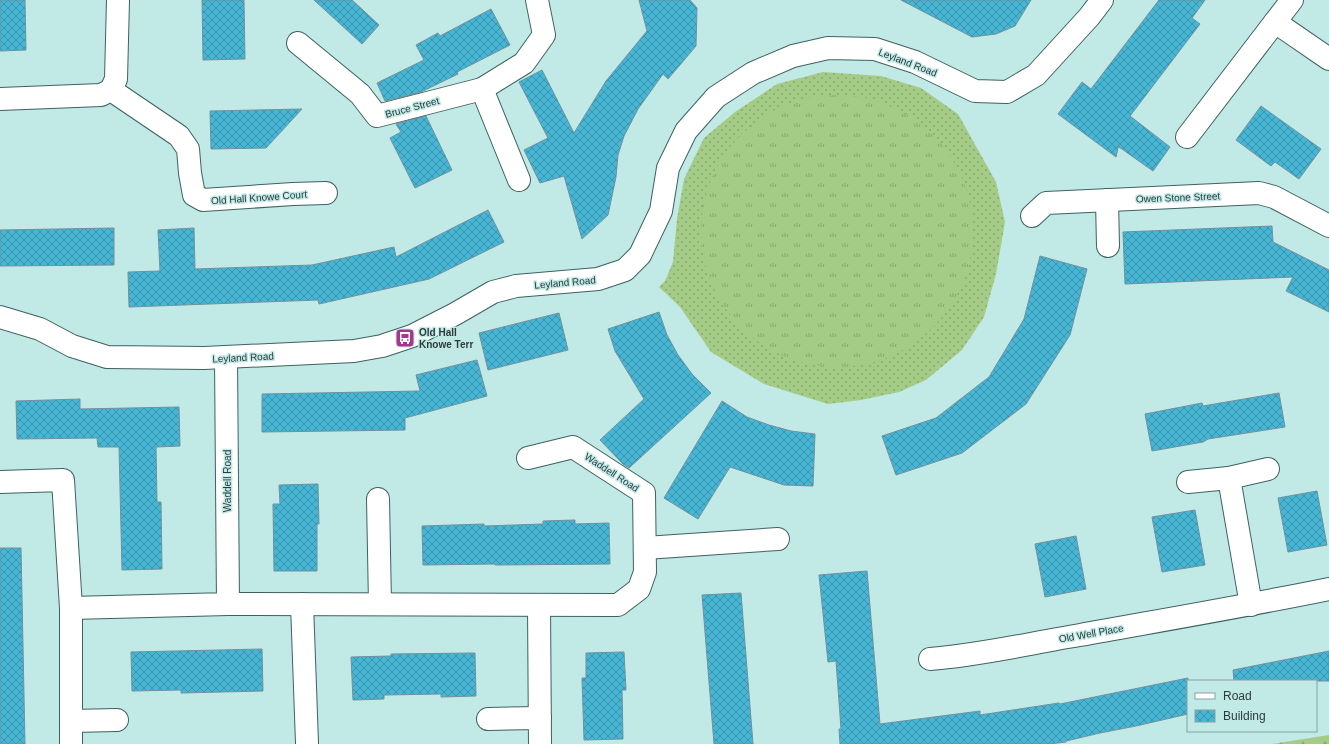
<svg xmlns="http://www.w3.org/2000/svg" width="1329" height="744" viewBox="0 0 1329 744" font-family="Arial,sans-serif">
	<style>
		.grass { fill: url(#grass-dots) }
		.forest { fill: url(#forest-firs) }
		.park { fill: url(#park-tufts) }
		.building { fill: url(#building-cross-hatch); stroke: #70919d }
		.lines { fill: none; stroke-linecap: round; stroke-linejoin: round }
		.minor-casing { stroke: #3e625f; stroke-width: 24 }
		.minor { stroke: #fff; stroke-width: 22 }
		.labels { text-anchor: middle; stroke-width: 3; stroke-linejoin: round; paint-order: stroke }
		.street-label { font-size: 10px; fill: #2c3c3b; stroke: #c1e9e6 }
		.poi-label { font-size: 10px; font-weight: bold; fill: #2c3c3b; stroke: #c1e9e6; text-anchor: start }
	</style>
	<defs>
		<pattern id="grass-dots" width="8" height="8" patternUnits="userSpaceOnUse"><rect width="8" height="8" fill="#a5cc86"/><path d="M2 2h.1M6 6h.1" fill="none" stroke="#87a76f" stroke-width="1.8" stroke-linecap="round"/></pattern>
		<pattern id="forest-firs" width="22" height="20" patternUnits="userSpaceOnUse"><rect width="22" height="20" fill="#a5cc86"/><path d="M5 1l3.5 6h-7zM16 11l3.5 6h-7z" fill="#87a76f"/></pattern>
		<pattern id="park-tufts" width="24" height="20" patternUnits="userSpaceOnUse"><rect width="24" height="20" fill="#a5cc86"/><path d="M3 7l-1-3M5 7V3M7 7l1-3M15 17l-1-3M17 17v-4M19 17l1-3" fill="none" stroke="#87a76f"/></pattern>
		<pattern id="building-cross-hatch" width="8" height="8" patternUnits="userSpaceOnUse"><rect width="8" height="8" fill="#47b5d4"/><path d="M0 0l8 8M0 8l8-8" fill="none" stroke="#3b94ad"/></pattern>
	</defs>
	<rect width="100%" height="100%" fill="#c1e9e6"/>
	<!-- grass -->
	<polygon class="grass" points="823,72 881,76 921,88 958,114 996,182 1005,222 996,274 984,317 962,350 926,380 899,392 861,400 828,404 764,384 711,352 680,307 659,287 665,281 673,262 677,219 684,179 704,138 735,112 777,84"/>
	<!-- forest -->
	<polygon class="forest" points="1329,735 1329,744 1272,744"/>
	<!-- park -->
	<circle class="park" cx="837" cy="231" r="136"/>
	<!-- building -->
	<g class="building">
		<polygon points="0,0 25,0 26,50 0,51"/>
		<polygon points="202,0 244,0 245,59 203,60"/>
		<polygon points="314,0 352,0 379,25 362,44"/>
		<polygon points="639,0 690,0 697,8 696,46 668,79 663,74 638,109 624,136 618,155 616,177 608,215 582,239 564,176 540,183 524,150 548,138 519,82 542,70 574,133 606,81 647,31"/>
		<polygon points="901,0 1031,0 1015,26 996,34 972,37"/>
		<polygon points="1159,0 1205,0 1192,18 1200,24 1130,116 1170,147 1153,171 1119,147 1119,144 1116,157 1058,114 1082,82 1091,89"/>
		<polygon points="491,9 510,45 457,72 458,74 421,92 385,101 377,83 424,60 416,45 438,33 440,36"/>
		<polygon points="1261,106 1321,149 1299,179 1275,162 1271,166 1236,140"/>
		<polygon points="302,109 266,148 211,149 210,111"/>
		<polygon points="426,116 452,170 415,188 390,138 401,132 396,124"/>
		<polygon points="488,210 504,242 429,279 319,304 318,300 129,307 128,272 160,271 158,230 194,228 195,269 312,265 394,247 396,257"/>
		<polygon points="1272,226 1273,242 1329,270 1329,312 1286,291 1293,277 1125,284 1123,232"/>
		<polygon points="114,228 114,265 0,266 0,230"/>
		<polygon points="1040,256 1087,269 1070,335 1026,404 962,453 896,475 882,436 936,418 989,377 1024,319"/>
		<polygon points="659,312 667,335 678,355 692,374 711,393 629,468 623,464 600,440 644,399 615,351 608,329"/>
		<polygon points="559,313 568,350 488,370 479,333"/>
		<polygon points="477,360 487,396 405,418 405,430 262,432 262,394 420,391 416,375"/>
		<polygon points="1279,393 1285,427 1208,439 1203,442 1152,451 1145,414 1202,403 1203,406"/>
		<polygon points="80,399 80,409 179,407 180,446 156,447 157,502 161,502 162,569 122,570 119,447 98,447 97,438 17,439 16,401"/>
		<polygon points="722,401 747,417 769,425 791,431 815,434 813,486 784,485 730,467 698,519 664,498"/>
		<polygon points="318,484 319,524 317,524 317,571 274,571 273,504 280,504 279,485"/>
		<polygon points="1317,491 1327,545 1288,552 1278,498"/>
		<polygon points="1195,510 1205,565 1162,572 1152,517"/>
		<polygon points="575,520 575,524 609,523 610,564 495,565 495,564 423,565 422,526 484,524 484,526 543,524 543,521"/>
		<polygon points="1076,536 1086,589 1045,597 1035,544"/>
		<polygon points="0,548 21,548 25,744 0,744"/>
		<polygon points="867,571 880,724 980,711 980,715 1059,703 1060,704 1188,678 1188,714 1136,726 1100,733 1066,741 1066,742 1049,744 840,744 839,729 841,729 836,661 828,662 819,575"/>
		<polygon points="741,593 753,744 714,744 702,595"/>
		<polygon points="262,649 263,691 181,693 181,690 132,691 131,652"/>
		<polygon points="1329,651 1329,681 1234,681 1233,670"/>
		<polygon points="624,652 626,690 622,690 623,739 584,740 582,678 586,678 586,653"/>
		<polygon points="475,653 476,696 441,697 441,694 384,695 384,699 353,700 351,657 391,656 391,654"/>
	</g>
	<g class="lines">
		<!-- minor casing -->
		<g class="minor-casing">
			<g id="minor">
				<polyline points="1275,22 1292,0"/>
				<polyline points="298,43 360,94 377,116 482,89 524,63 544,35 537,0"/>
				<polyline points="482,89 519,180"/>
				<polyline points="111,90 116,79 118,0"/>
				<polyline points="0,99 101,95 111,90 179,136 188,149 190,173 194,195 203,200 293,194 326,193"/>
				<polyline points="1187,137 1275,22 1329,59"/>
				<polyline points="1107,200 1108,246"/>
				<polyline points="1032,216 1046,203 1259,193 1274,197 1329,226"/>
				<polyline points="0,317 40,329 72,346 107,357 204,358 354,351 382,346 412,336 455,314 493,292 516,286 598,279 625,270 640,255 661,211 668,168 686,131 716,97 753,73 793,56 828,48 875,49 915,62 975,91 1007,92 1036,75 1089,17 1102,0"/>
				<polyline points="1229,478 1268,469"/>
				<polyline points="0,482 63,480 71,608 228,604 226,357"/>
				<polyline points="1188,482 1229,478 1251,605"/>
				<polyline points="378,499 380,604"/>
				<polyline points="645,548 778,539"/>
				<polyline points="228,604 618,605 639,589 645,572 644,493 573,447 528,458"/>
				<polyline points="302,604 307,743"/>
				<polyline points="539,605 540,744"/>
				<polyline points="71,608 71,744"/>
				<path d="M930,659C981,655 1031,643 1080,635C1163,620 1246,606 1329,589"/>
				<polyline points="488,719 540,718"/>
				<polyline points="71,721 117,720"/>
			</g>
		</g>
		<!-- minor -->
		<use href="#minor" class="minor"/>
	</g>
	<!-- icons -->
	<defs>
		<g id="bus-square" transform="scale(1)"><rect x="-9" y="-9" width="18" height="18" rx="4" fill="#a9348d" stroke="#c1e9e6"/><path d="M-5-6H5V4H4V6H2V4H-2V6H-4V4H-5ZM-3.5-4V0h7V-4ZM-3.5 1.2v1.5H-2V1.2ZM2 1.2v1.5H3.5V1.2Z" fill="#fff"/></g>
	</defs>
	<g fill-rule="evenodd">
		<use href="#bus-square" x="405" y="338"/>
	</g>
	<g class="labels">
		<!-- street labels -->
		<g class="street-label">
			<text transform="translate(908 62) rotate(21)" y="4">Leyland Road</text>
			<text transform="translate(412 107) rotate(-15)" y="4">Bruce Street</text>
			<text transform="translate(259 197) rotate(-4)" y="4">Old Hall Knowe Court</text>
			<text transform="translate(1178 197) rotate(-2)" y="4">Owen Stone Street</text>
			<text transform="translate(565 282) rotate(-5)" y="4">Leyland Road</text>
			<text transform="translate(243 357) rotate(-3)" y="4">Leyland Road</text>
			<text transform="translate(612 472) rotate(33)" y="4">Waddell Road</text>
			<text transform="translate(227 481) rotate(-90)" y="4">Waddell Road</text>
			<text transform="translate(1091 633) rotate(-10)" y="4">Old Well Place</text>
		</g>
		<!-- poi labels -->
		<g class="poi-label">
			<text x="419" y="336">Old Hall<tspan x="419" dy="12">Knowe Terr</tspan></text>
		</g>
	</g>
	<!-- legend -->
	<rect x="1187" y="680" width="130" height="52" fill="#c1e9e6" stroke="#85a4a2"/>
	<rect x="1195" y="693" width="20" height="6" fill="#ffffff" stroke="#85a4a2"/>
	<text x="1223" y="700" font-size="12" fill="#2c3c3b">Road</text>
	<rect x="1195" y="710" width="20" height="12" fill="url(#building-cross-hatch)" stroke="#85a4a2"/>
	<text x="1223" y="720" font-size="12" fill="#2c3c3b">Building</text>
</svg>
